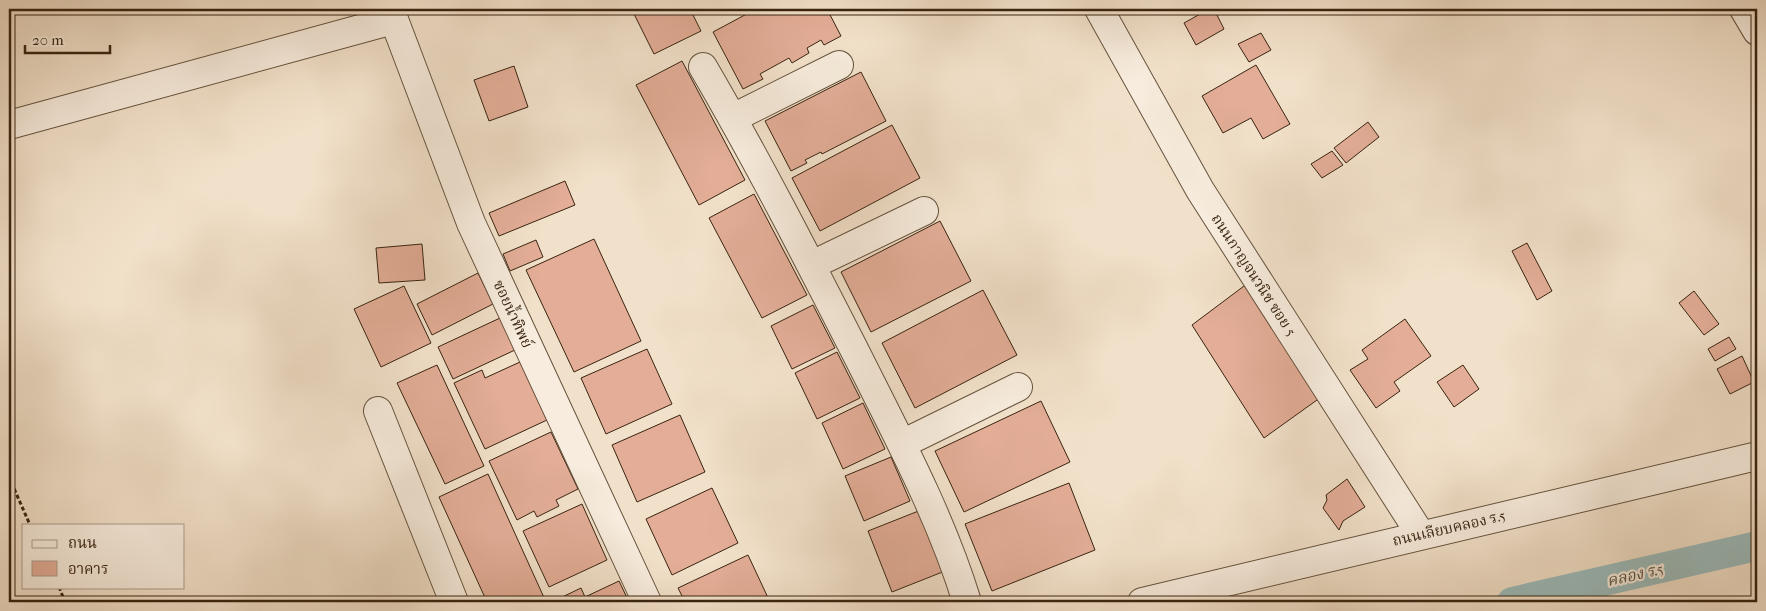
<svg xmlns="http://www.w3.org/2000/svg" width="1766" height="611" viewBox="0 0 1766 611" font-family="'IM FELL French Canon','Noto Serif Thai',serif">
	<style>
		.lines { fill: none; stroke-linecap: round; stroke-linejoin: round }
		.canal { stroke: #9cbcbc; stroke-width: 30 }
		.building { fill: #e3ad97; stroke: #382410 }
		.minor-casing { stroke: #66533e; stroke-width: 30 }
		.path { stroke: #382410; stroke-width: 3; stroke-dasharray: 4 2.5; stroke-linecap: butt }
		.minor { stroke: #f7ecdd; stroke-width: 28 }
		.labels { text-anchor: middle; stroke-width: 4.5; stroke-linejoin: round; paint-order: stroke }
		.street-label { font-size: 15px; fill: #382410; stroke: #f7ecdd }
		.water-label { font-size: 16px; font-style: italic; fill: #565244; stroke: #f7ecdd }
	</style>
	<rect width="100%" height="100%" fill="#f2e1ca"/>
	<filter id="stains"><feTurbulence type="fractalNoise" baseFrequency=".004" numOctaves="4"/><feColorMatrix values="0 0 0 0 .2 0 0 0 0 .09 0 0 0 0 .02 0 0 0 .5 -.17"/></filter>
	<radialGradient id="worn" r=".72"><stop offset=".6" stop-color="#630" stop-opacity="0"/><stop offset="1" stop-color="#630" stop-opacity=".3"/></radialGradient>
	<g class="lines">
		<!-- canal -->
		<polyline class="canal" points="1512,602 1757,546"/>
	</g>
	<!-- building -->
	<g class="building">
		<polygon points="690,9 701,31 654,54 632,10"/>
		<polygon points="756,9 827,9 841,36 824,45 821,40 807,48 809,53 792,63 789,58 760,74 763,79 743,89 713,32"/>
		<polygon points="1209,9 1214,9 1224,29 1196,45 1184,23"/>
		<polygon points="1261,33 1271,50 1249,62 1238,44"/>
		<polygon points="682,61 745,180 699,205 636,85"/>
		<polygon points="1256,65 1290,124 1263,139 1251,118 1223,133 1202,96"/>
		<polygon points="514,66 528,107 489,121 474,80"/>
		<polygon points="861,72 886,121 822,154 821,152 805,160 807,163 791,171 765,121"/>
		<polygon points="1368,122 1379,137 1346,163 1334,148"/>
		<polygon points="892,125 920,178 820,231 792,178"/>
		<polygon points="1332,151 1343,165 1322,178 1311,164"/>
		<polygon points="565,181 575,205 499,236 489,213"/>
		<polygon points="754,194 807,295 762,318 709,218"/>
		<polygon points="940,221 971,281 871,332 841,272"/>
		<polygon points="594,239 641,341 574,372 526,270"/>
		<polygon points="536,240 543,257 510,271 503,254"/>
		<polygon points="1527,243 1552,291 1537,300 1512,251"/>
		<polygon points="422,244 425,280 379,283 376,248"/>
		<polygon points="478,273 493,304 432,335 417,304"/>
		<polygon points="1252,280 1324,395 1264,438 1192,325"/>
		<polygon points="404,286 431,343 381,367 354,309"/>
		<polygon points="983,290 1017,355 915,408 882,343"/>
		<polygon points="1694,291 1719,324 1704,335 1679,303"/>
		<polygon points="813,305 835,348 792,369 771,326"/>
		<polygon points="500,318 515,350 453,379 438,347"/>
		<polygon points="1405,319 1431,356 1394,382 1400,391 1376,408 1350,370 1368,359 1362,350"/>
		<polygon points="1729,337 1736,349 1715,361 1708,349"/>
		<polygon points="647,349 672,404 606,434 581,378"/>
		<polygon points="837,352 860,398 817,419 795,373"/>
		<polygon points="1742,356 1754,382 1730,394 1717,369"/>
		<polygon points="520,362 547,420 485,449 454,383 482,370 485,378"/>
		<polygon points="437,365 484,466 445,484 397,383"/>
		<polygon points="1463,365 1479,389 1454,407 1437,382"/>
		<polygon points="1041,401 1070,462 964,512 935,451"/>
		<polygon points="863,403 885,449 843,469 822,423"/>
		<polygon points="680,415 705,472 637,502 612,445"/>
		<polygon points="551,432 578,489 556,500 559,506 537,517 534,511 517,520 489,461"/>
		<polygon points="891,457 910,501 864,521 845,476"/>
		<polygon points="488,474 546,602 487,602 439,497"/>
		<polygon points="1347,479 1365,507 1343,521 1339,530 1323,508 1327,500 1326,495"/>
		<polygon points="1069,483 1095,550 992,591 965,524"/>
		<polygon points="712,488 738,543 672,575 646,519"/>
		<polygon points="582,504 607,560 549,587 523,531"/>
		<polygon points="921,510 945,571 892,592 868,531"/>
		<polygon points="748,555 770,602 685,602 678,588"/>
		<polygon points="619,581 629,602 554,601 581,588 585,597"/>
	</g>
	<g class="lines">
		<!-- minor casing -->
		<g class="minor-casing">
			<g id="minor">
				<polyline points="390,9 471,223 647,602"/>
				<polyline points="1099,9 1200,190 1421,535"/>
				<polyline points="1744,9 1757,31"/>
				<path d="M703,67C758,161 808,259 858,357C898,437 941,517 967,602"/>
				<polyline points="733,118 839,65"/>
				<polyline points="9,125 393,20"/>
				<polyline points="812,265 924,211"/>
				<polyline points="378,411 454,602"/>
				<polyline points="902,444 1018,387"/>
				<polyline points="1142,602 1757,456"/>
			</g>
		</g>
		<!-- path -->
		<g class="path">
			<polyline points="9,477 30,525"/>
			<polyline points="59,587 65,602"/>
		</g>
		<!-- minor -->
		<use href="#minor" class="minor"/>
	</g>
	<g class="labels">
		<!-- street labels -->
		<g class="street-label">
			<text transform="translate(1254 275) rotate(57)" y="5">ถนนกาญจนวนิช ซอย 5</text>
			<text transform="translate(513 314) rotate(65)" y="5">ซอยน้ำทิพย์</text>
			<text transform="translate(1449 528) rotate(-13)" y="5">ถนนเลียบคลอง ร.5</text>
		</g>
		<!-- water labels -->
		<g class="water-label">
			<text transform="translate(1635 574) rotate(-13)" y="6">คลอง ร.5</text>
		</g>
	</g>
	<!-- margin -->
	<rect width="1766" height="611" fill="none" stroke="#f2e1ca" stroke-width="30"/>
	<rect x="10" y="10" width="1746" height="591" fill="none" stroke="#382410" stroke-width="2.5"/>
	<rect x="15" y="15" width="1736" height="581" fill="none" stroke="#382410"/>
	<!-- legend -->
	<rect x="22" y="524" width="162" height="65" fill="#f7ecdd" stroke="#ab9c8b"/>
	<rect x="32" y="540" width="25" height="8" fill="#f7ecdd" stroke="#ab9c8b"/>
	<text x="68" y="548" font-size="15" fill="#382410">ถนน</text>
	<rect x="32" y="561" width="25" height="15" fill="#e3ad97" stroke="#ab9c8b"/>
	<text x="68" y="574" font-size="15" fill="#382410">อาคาร</text>
	<!-- scale -->
	<path d="M25 45v8h85v-8" fill="none" stroke="#382410" stroke-width="2.5"/>
	<text x="32" y="45" font-size="15" fill="#382410" stroke="#f7ecdd" stroke-width="4" paint-order="stroke">20 m</text>
	<rect width="100%" height="100%" filter="url(#stains)"/>
	<rect width="100%" height="100%" fill="url(#worn)"/>
</svg>
